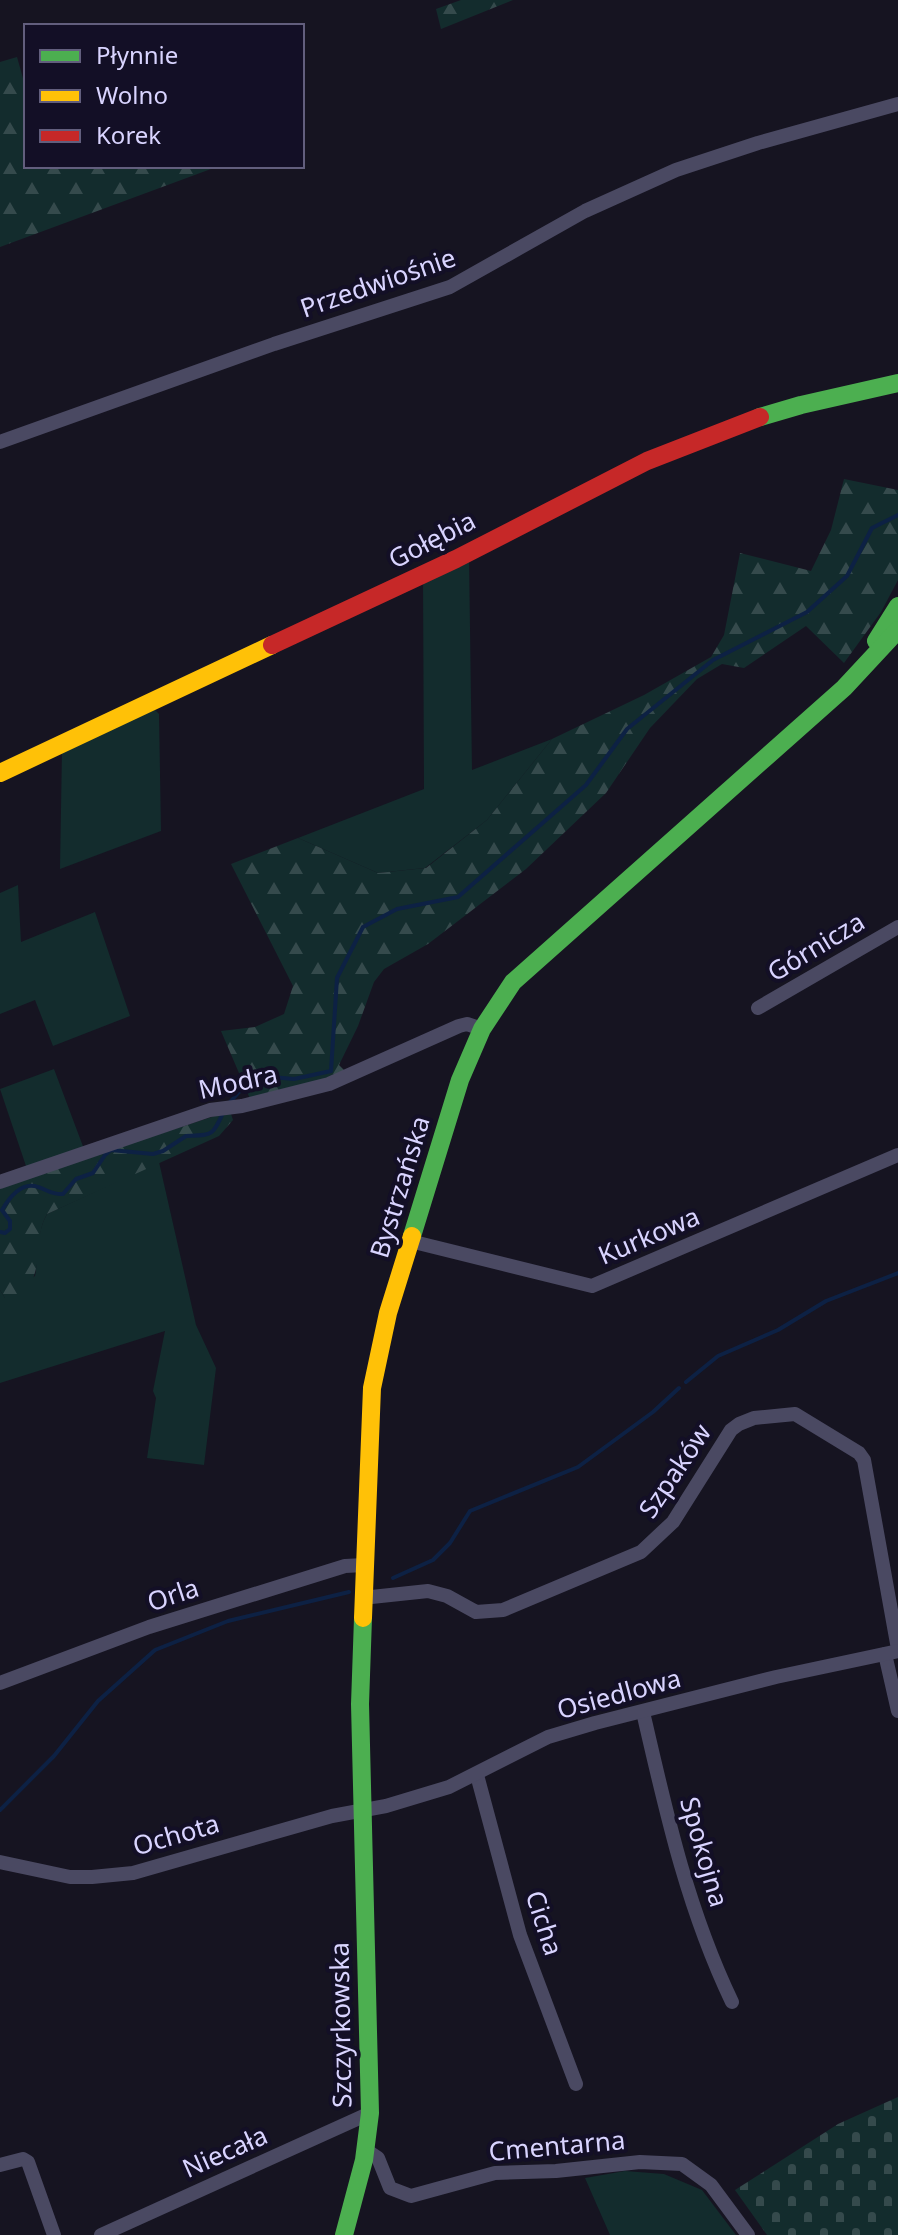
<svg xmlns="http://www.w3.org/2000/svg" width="898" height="2235" viewBox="0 0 898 2235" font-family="'Noto Sans',sans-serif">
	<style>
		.grass { fill: #132c2d }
		.forest { fill: url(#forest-firs) }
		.cemetery { fill: url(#cemetery-stones) }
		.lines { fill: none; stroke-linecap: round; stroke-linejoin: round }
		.stream { stroke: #0d2144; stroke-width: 4 }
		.street { stroke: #4a4962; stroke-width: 14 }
		.fast { stroke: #4caf50; stroke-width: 18 }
		.slow { stroke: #ffc107; stroke-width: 18 }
		.jam { stroke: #c62828; stroke-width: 18 }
		.labels { text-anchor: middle; stroke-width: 8; stroke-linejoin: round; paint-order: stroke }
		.street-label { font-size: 26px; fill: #d9d4ff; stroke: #130f26 }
	</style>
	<defs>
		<pattern id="forest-firs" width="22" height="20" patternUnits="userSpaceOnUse" patternTransform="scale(2)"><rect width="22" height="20" fill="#132c2d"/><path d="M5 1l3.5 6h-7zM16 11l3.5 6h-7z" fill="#354a4c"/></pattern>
		<pattern id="cemetery-stones" width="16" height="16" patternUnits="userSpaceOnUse" patternTransform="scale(2)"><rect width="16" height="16" fill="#132c2d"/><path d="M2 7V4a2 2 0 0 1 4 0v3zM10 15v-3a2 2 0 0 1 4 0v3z" fill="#354a4c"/></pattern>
	</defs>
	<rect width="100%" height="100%" fill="#161421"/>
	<!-- grass -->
	<g class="grass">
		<polygon points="469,556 472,770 552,739 487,820 425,868 378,873 298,838 424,789 423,579"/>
		<polygon points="155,710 159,714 161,831 60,869 62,749"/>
		<polygon points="18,885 21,942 95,912 130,1016 53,1046 35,1000 0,1014 0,893"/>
		<polygon points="54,1069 84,1149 27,1169 0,1089"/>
		<path d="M159,1162L196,1325L216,1368L204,1465L147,1458L156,1398L153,1391L165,1331L0,1383V1290L5,1298L35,1276C39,1255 36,1233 47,1214Z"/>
		<polygon points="625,2171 664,2174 702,2190 736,2235 610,2235 585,2178"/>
	</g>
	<!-- forest -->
	<g class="forest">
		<polygon points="461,0 513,0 441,29 436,9"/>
		<polygon points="17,57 26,89 26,166 219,166 0,247 0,62"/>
		<polygon points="844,479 898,490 898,580 881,612 844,663 806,626 744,668 722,664 697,679 650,728 606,793 526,869 428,944 384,969 374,982 358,1026 339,1065 346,1072 251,1101 221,1031 255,1027 284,1014 293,986 231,864 298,838 378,873 426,868 487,820 552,739 644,695 711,657 724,635 740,553 811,571 831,530"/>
		<path d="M230,1111L233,1120L219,1136L47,1214C38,1230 41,1241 38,1258C36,1272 32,1283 26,1295L12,1300L5,1298L0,1290V1186Z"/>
	</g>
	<!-- cemetery -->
	<polygon class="cemetery" points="898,2097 898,2235 767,2235 735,2190 838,2124"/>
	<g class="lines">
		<!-- stream -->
		<g class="stream">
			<polyline points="230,1102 250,1080 260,1076 294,1079 331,1071 337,978 363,927 397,909 458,897 586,785 627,729 713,660 807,612 847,576 872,528 898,515"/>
			<path d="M0,1232L5,1233L10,1229V1221L2,1210C9,1198 22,1181 38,1187C48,1190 52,1195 63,1194L76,1179L93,1173L105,1155L111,1150L153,1154L163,1151L186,1136C212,1135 212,1137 223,1113"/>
			<polyline points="686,1382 718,1356 778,1330 826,1301 898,1273"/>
			<polyline points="393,1578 433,1560 450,1543 470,1511 578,1467 653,1412 679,1388"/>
			<polyline points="0,1810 54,1756 98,1701 155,1650 228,1621 349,1592"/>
		</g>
		<!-- street -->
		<g class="street">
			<polyline points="0,442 274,344 450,287 585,211 676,170 758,143 898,104"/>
			<polyline points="758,1008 898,927"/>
			<polyline points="0,1182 210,1110 242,1106 329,1084 459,1026 467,1024 482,1029"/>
			<polyline points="410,1241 592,1286 898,1155"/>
			<polyline points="362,1598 428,1591 447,1596 476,1612 503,1610 641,1552 673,1522 731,1430 739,1424 754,1418 795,1414 859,1453 864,1460 898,1649"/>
			<polyline points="885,1654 898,1711"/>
			<polyline points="0,1683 149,1627 345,1566 364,1565"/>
			<path d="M643,1712C666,1812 687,1908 732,2002"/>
			<polyline points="477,1775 520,1935 576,2084"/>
			<polyline points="0,1862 70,1877 92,1877 133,1873 332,1816 386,1806 449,1787 548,1737 595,1723 776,1677 898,1651"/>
			<polyline points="366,2150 378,2158 390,2188 411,2196 495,2173 556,2171 640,2162 682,2164 711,2185 748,2235"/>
			<polyline points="0,2165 23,2159 28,2162 54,2235"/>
			<polyline points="101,2235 370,2113"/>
		</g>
		<!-- fast -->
		<g class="fast">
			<polyline points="760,417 801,405 898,383"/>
			<polyline points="876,641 898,606"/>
			<polyline points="412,1236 460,1080 482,1029 513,982 844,688 898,630"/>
			<polyline points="344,2235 364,2160 370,2113 360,1704 363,1618"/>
		</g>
		<!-- slow -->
		<g class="slow">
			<polyline points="0,773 272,645"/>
			<polyline points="363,1618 372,1388 388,1313 412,1236"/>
		</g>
		<!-- jam -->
		<polyline class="jam" points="272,645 456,559 647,461 760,417"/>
	</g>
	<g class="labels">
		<!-- street labels -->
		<g class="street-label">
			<text transform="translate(378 283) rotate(-19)" y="9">Przedwiośnie</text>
			<text transform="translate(432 540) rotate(-27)" y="9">Gołębia</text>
			<text transform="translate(816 947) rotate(-31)" y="9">Górnicza</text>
			<text transform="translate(238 1082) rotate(-12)" y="9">Modra</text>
			<text transform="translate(400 1187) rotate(-73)" y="9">Bystrzańska</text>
			<text transform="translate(649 1236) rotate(-23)" y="9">Kurkowa</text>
			<text transform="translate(675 1471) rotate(-56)" y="9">Szpaków</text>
			<text transform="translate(173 1595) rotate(-18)" y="9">Orla</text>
			<text transform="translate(619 1694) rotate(-15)" y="9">Osiedlowa</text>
			<text transform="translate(176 1835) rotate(-16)" y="9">Ochota</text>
			<text transform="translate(704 1852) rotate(74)" y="9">Spokojna</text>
			<text transform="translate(544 1923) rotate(72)" y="9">Cicha</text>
			<text transform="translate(341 2025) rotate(-91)" y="9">Szczyrkowska</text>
			<text transform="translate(557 2146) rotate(-5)" y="9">Cmentarna</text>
			<text transform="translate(225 2152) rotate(-24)" y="9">Niecała</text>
		</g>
	</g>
	<!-- legend -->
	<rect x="24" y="24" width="280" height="144" fill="#130f26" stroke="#625e7d" stroke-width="2"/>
	<rect x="40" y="50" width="40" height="12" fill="#4caf50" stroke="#625e7d" stroke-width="2"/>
	<text x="96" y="64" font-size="24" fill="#d9d4ff">Płynnie</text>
	<rect x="40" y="90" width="40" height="12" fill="#ffc107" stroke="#625e7d" stroke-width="2"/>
	<text x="96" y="104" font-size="24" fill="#d9d4ff">Wolno</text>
	<rect x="40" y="130" width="40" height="12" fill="#c62828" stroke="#625e7d" stroke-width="2"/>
	<text x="96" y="144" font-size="24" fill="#d9d4ff">Korek</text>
</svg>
